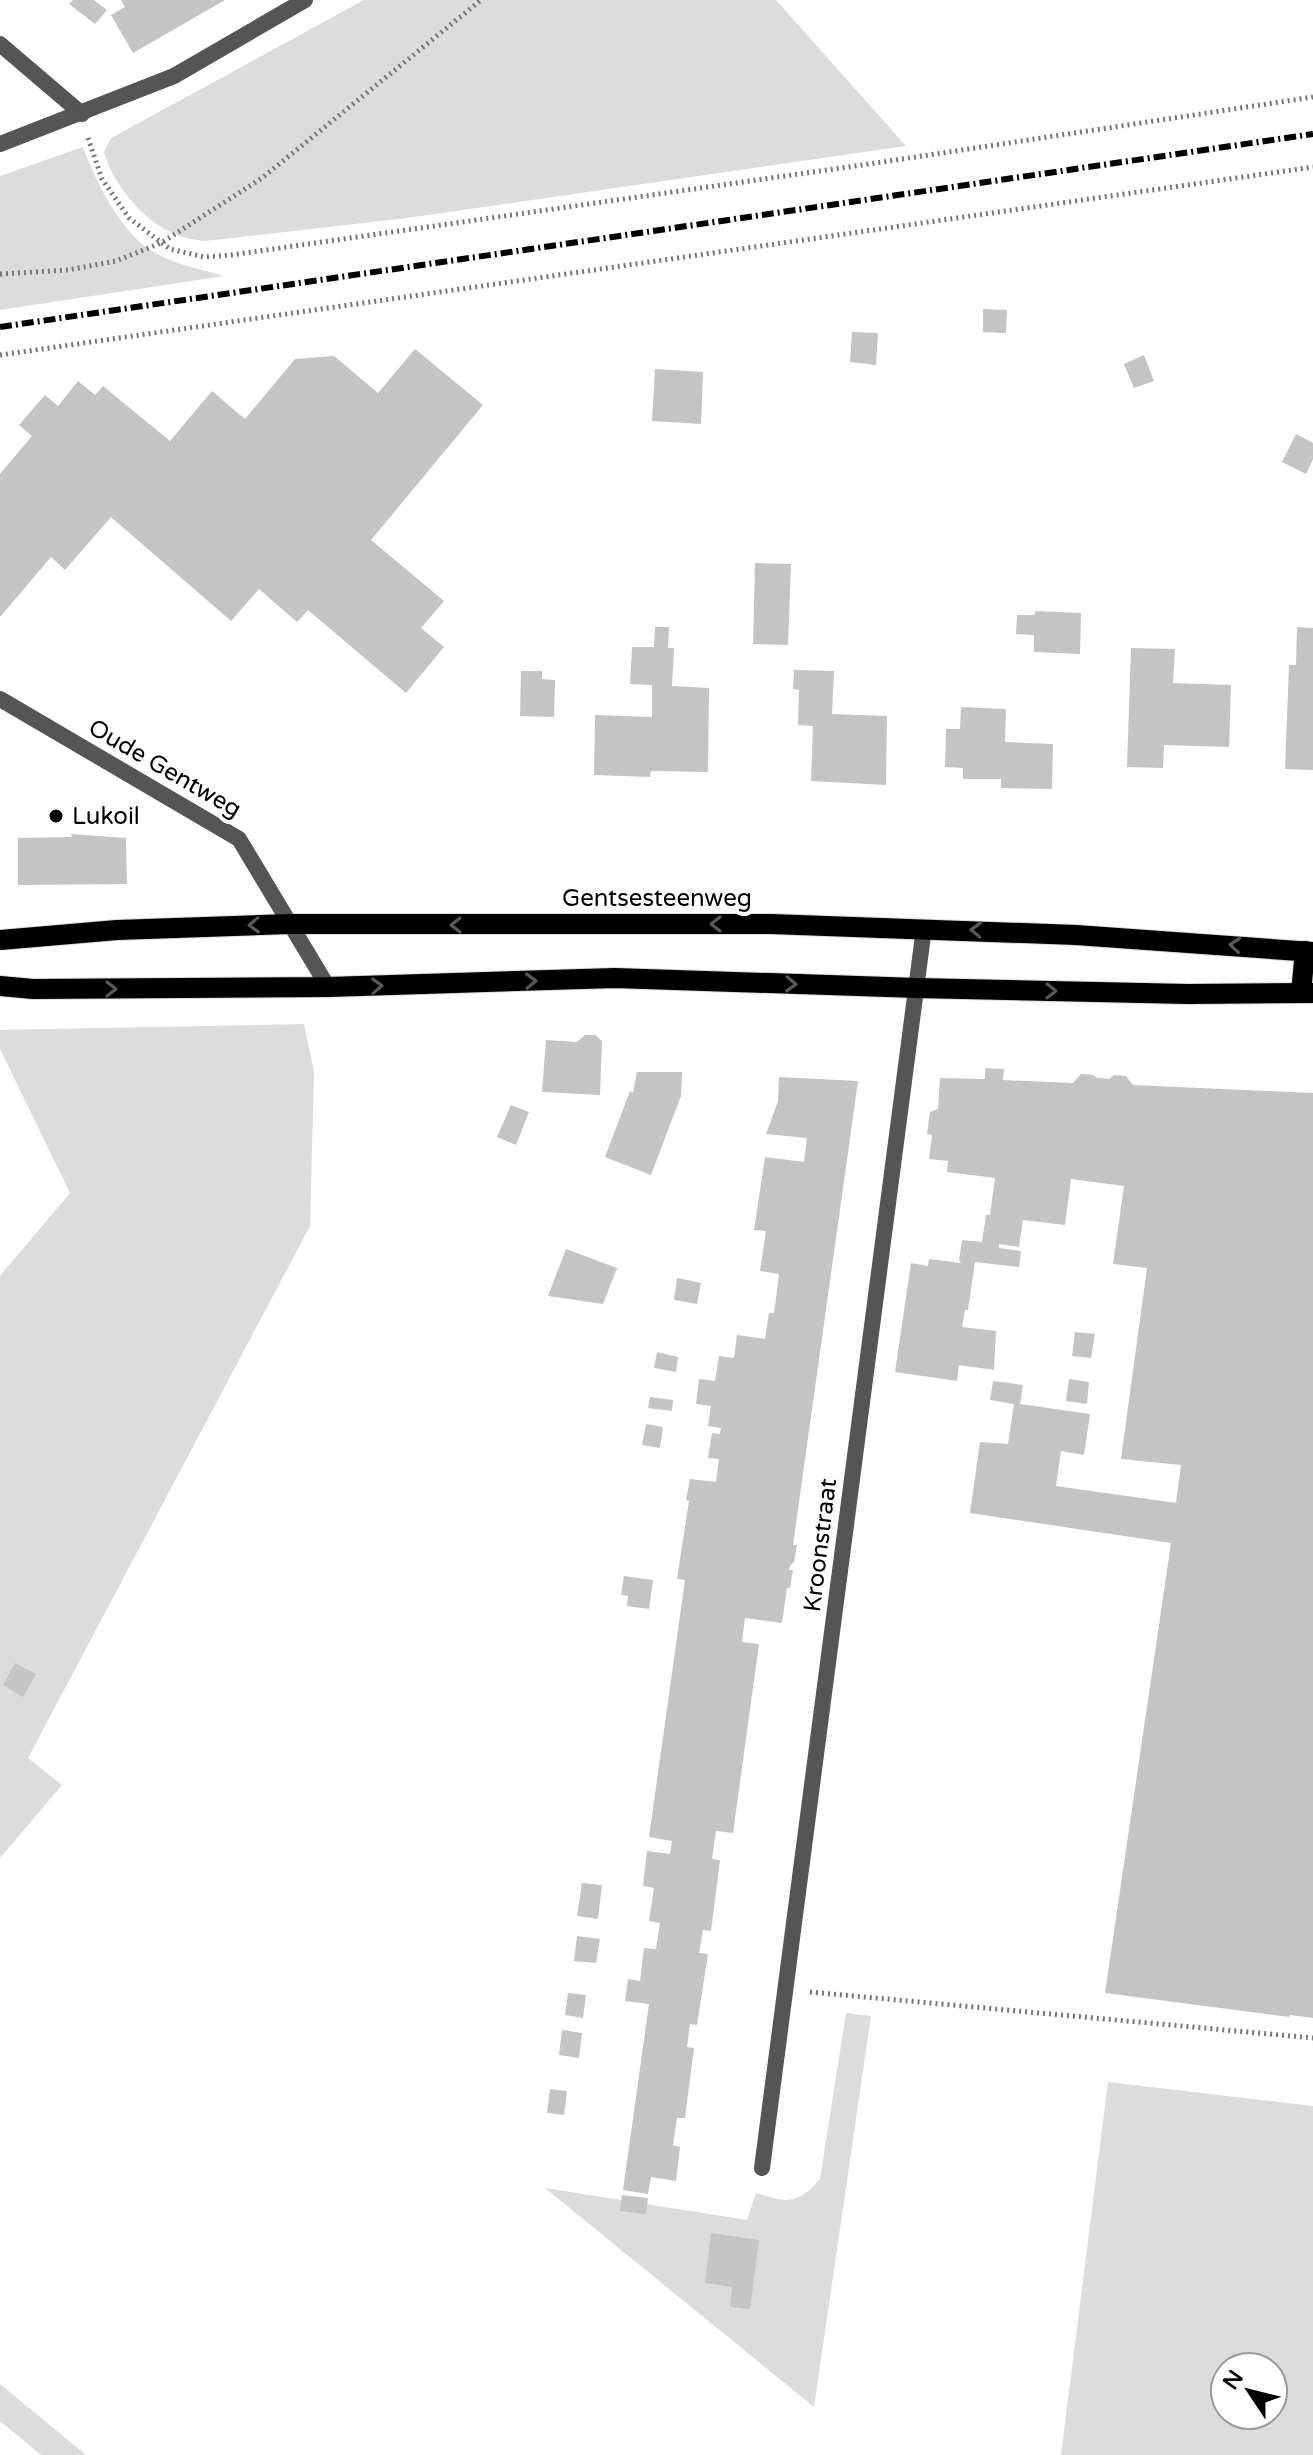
<svg xmlns="http://www.w3.org/2000/svg" width="1313" height="2455" viewBox="0 0 1313 2455" font-family="'Varela Round',sans-serif">
	<style>
		.green { fill: #dcdcdc; fill-rule: evenodd }
		.building { fill: #c4c4c4 }
		.lines { fill: none; stroke-linecap: round; stroke-linejoin: round }
		.primary-casing { stroke: #dbdbdb; stroke-width: 22 }
		.path { stroke: #777; stroke-width: 5; stroke-dasharray: 2 4; stroke-linecap: butt }
		.minor { stroke: #555; stroke-width: 16 }
		.primary { stroke: #000; stroke-width: 20 }
		.rail { stroke: #000; stroke-width: 6; stroke-dasharray: 12 4 2 4; stroke-linecap: butt }
		.oneway { stroke: #595959 }
		.poi-dot { fill: #000; stroke: #fff; stroke-width: 3 }
		.labels { text-anchor: middle; stroke-width: 8; stroke-linejoin: round; paint-order: stroke }
		.street-label { font-size: 24px; fill: #000; stroke: #fff }
		.poi-label { font-size: 24px; fill: #000; stroke: #fff; text-anchor: start }
	</style>
	<rect width="100%" height="100%" fill="#fff"/>
	<!-- green -->
	<g class="green">
		<path d="M364,0H776L906,146L407,218L205,241C197,240 188,239 180,236C146,225 113,185 104,152L111,138Z"/>
		<path d="M83,147C95,180 121,233 152,251C172,264 201,269 224,276L0,310V176Z"/>
		<polygon points="304,1024 314,1072 310,1226 28,1758 62,1785 0,1858 0,1276 70,1193 0,1049 0,1030"/>
		<path d="M846,2013L871,2016L814,2407L545,2188L747,2220L756,2193C788,2203 797,2205 820,2179Z"/>
		<path d="M1108,2082L1313,2106V2455H1061ZM1225,2367H1273V2415H1225Z"/>
		<polygon points="0,2384 86,2455 41,2455 0,2421"/>
	</g>
	<!-- building -->
	<g class="building">
		<polygon points="73,0 94,0 107,10 95,24 69,4"/>
		<polygon points="121,0 225,0 133,53 111,15 125,7"/>
		<polygon points="983,309 1007,310 1006,333 983,332"/>
		<polygon points="852,332 878,333 876,365 850,362"/>
		<polygon points="415,349 483,405 371,540 444,601 421,628 444,647 406,693 308,610 297,622 259,589 231,621 111,517 65,570 51,557 0,617 0,474 32,436 19,425 45,395 58,406 78,381 95,395 103,386 170,441 212,391 245,419 295,359 334,356 378,393"/>
		<polygon points="1144,355 1154,381 1134,388 1124,364"/>
		<polygon points="655,369 703,372 701,424 652,421"/>
		<polygon points="1296,434 1313,443 1313,459 1306,474 1282,462"/>
		<polygon points="755,563 791,564 788,645 753,644"/>
		<polygon points="1035,611 1081,613 1080,654 1034,652 1034,635 1016,634 1017,615 1035,615"/>
		<polygon points="655,627 669,627 668,648 674,648 672,686 709,688 708,772 651,771 650,777 594,775 595,715 652,717 652,685 630,684 632,647 654,647"/>
		<polygon points="1297,627 1313,628 1313,770 1285,769 1289,665 1296,665"/>
		<polygon points="1131,648 1175,649 1173,683 1231,685 1229,747 1164,745 1163,768 1127,767"/>
		<polygon points="794,670 834,671 832,714 887,716 886,785 811,781 813,726 798,725 799,690 793,689"/>
		<polygon points="521,671 542,671 542,679 555,680 554,717 520,716"/>
		<polygon points="961,707 1006,709 1005,742 1053,744 1052,789 1001,788 1001,779 963,779 963,768 945,767 946,729 960,729"/>
		<polygon points="71,834 126,838 127,884 18,885 18,838 72,837"/>
		<polygon points="585,1035 595,1035 602,1041 600,1095 542,1092 546,1040 577,1042"/>
		<polygon points="985,1068 1004,1069 1003,1080 1073,1083 1081,1074 1093,1075 1097,1078 1109,1079 1114,1075 1126,1076 1133,1085 1313,1093 1313,2018 1290,2015 1289,2017 1105,1993 1171,1543 970,1513 980,1442 1008,1444 1014,1404 990,1400 993,1381 1023,1385 1020,1404 1090,1414 1084,1455 1061,1451 1056,1486 1176,1503 1181,1465 1121,1459 1147,1268 1113,1264 1124,1186 1071,1179 1065,1225 1023,1220 1019,1247 999,1244 999,1248 1021,1251 1019,1267 975,1262 968,1310 965,1310 962,1327 996,1331 994,1370 959,1365 957,1381 895,1372 911,1263 928,1266 929,1259 961,1263 959,1260 962,1240 982,1242 986,1215 990,1215 995,1178 947,1172 948,1161 929,1159 932,1135 927,1134 930,1112 938,1109 940,1078 985,1079"/>
		<polygon points="637,1072 682,1072 681,1096 651,1175 605,1157 630,1091 633,1093"/>
		<polygon points="779,1077 858,1081 794,1538 793,1545 797,1545 794,1562 790,1566 789,1570 793,1570 790,1588 787,1588 782,1623 745,1618 742,1642 759,1644 733,1833 716,1831 712,1859 720,1860 711,1931 703,1930 699,1953 708,1954 697,2025 690,2024 687,2047 694,2048 685,2118 677,2118 673,2145 680,2147 676,2181 651,2177 648,2194 623,2190 649,2004 625,2001 628,1979 640,1981 644,1948 656,1949 660,1923 649,1921 654,1888 643,1886 647,1851 670,1854 672,1841 649,1837 685,1580 677,1579 689,1501 686,1500 690,1479 716,1482 719,1459 708,1458 712,1433 720,1434 721,1428 708,1426 711,1406 696,1404 699,1379 715,1381 719,1356 734,1358 737,1335 765,1339 769,1313 774,1313 779,1274 760,1271 766,1231 754,1230 765,1157 804,1162 807,1138 766,1134 778,1101"/>
		<polygon points="511,1105 529,1112 516,1145 497,1137"/>
		<polygon points="566,1249 617,1268 603,1304 548,1296"/>
		<polygon points="677,1278 701,1283 697,1304 674,1300"/>
		<polygon points="1075,1332 1095,1334 1091,1358 1072,1356"/>
		<polygon points="657,1352 678,1357 676,1372 654,1368"/>
		<polygon points="1069,1379 1089,1382 1087,1404 1066,1401"/>
		<polygon points="650,1397 673,1400 672,1411 648,1408"/>
		<polygon points="646,1424 663,1427 660,1448 642,1445"/>
		<polygon points="624,1576 653,1580 649,1609 627,1606 628,1596 621,1595"/>
		<polygon points="15,1663 36,1674 23,1697 3,1685"/>
		<polygon points="582,1883 602,1885 598,1919 577,1916"/>
		<polygon points="577,1936 600,1939 596,1963 574,1961"/>
		<polygon points="568,1993 586,1995 583,2018 565,2015"/>
		<polygon points="562,2030 582,2033 579,2058 559,2055"/>
		<polygon points="550,2089 567,2091 564,2115 547,2113"/>
		<polygon points="622,2195 648,2198 646,2214 620,2211"/>
		<polygon points="711,2233 759,2240 750,2309 730,2307 732,2287 705,2283"/>
	</g>
	<g class="lines">
		<!-- primary casing -->
		<g class="primary-casing">
			<g id="primary">
				<polyline points="0,940 117,930 289,924 771,924 1076,935 1313,952"/>
				<polyline points="0,986 33,989 328,987 615,978 917,988 1188,994 1313,993"/>
				<polyline points="1301,993 1305,951"/>
			</g>
		</g>
		<!-- path -->
		<g class="path">
			<polyline points="88,138 102,179 129,218 170,249 204,257 231,255 869,164 1313,97"/>
			<polyline points="0,274 68,270 116,261 161,243 262,178 481,0"/>
			<polyline points="0,355 1313,167"/>
			<polyline points="810,1992 1313,2038"/>
		</g>
		<!-- minor -->
		<g class="minor">
			<polyline points="0,44 82,114"/>
			<polyline points="0,144 174,76 305,0"/>
			<polyline points="0,699 239,839 328,987"/>
			<polyline points="762,2168 924,928"/>
		</g>
		<!-- primary -->
		<use href="#primary" class="primary"/>
		<!-- rail -->
		<polyline class="rail" points="0,327 1313,134"/>
	</g>
	<!-- one-way arrows -->
	<defs><path id="oneway-chevron" d="M-2-3.5L2.5 0L-2 3.5" fill="none" stroke-width="1.6" stroke-linecap="round" stroke-linejoin="round" transform="scale(2)"/></defs>
	<g class="oneway">
		<use href="#oneway-chevron" transform="translate(716 924) rotate(180)"/>
		<use href="#oneway-chevron" transform="translate(254 925) rotate(178)"/>
		<use href="#oneway-chevron" transform="translate(456 925) rotate(-180)"/>
		<use href="#oneway-chevron" transform="translate(976 930) rotate(-178)"/>
		<use href="#oneway-chevron" transform="translate(1235 945) rotate(-175)"/>
		<use href="#oneway-chevron" transform="translate(531 981) rotate(-2)"/>
		<use href="#oneway-chevron" transform="translate(791 984) rotate(2)"/>
		<use href="#oneway-chevron" transform="translate(377 986) rotate(-2)"/>
		<use href="#oneway-chevron" transform="translate(111 989)"/>
		<use href="#oneway-chevron" transform="translate(1051 991) rotate(1)"/>
	</g>
	<!-- markers -->
	<circle class="poi-dot" cx="56" cy="816" r="8"/>
	<g class="labels">
		<!-- street labels -->
		<g class="street-label">
			<text transform="translate(165 768) rotate(30)" y="8">Oude Gentweg</text>
			<text x="657" y="906">Gentsesteenweg</text>
			<text transform="translate(820 1545) rotate(-83)" y="8">Kroonstraat</text>
		</g>
		<!-- poi labels -->
		<g class="poi-label">
			<text x="72" y="824">Lukoil</text>
		</g>
	</g>
	<!-- north arrow -->
	<g transform="translate(1249 2391) rotate(305)"><circle r="38" fill="#ffffff" stroke="#999999" stroke-width="2"/>
	<path d="M0-6L14 30L0 20L-14 30Z" fill="#000000"/>
	<text y="-12" font-size="22" font-weight="bold" text-anchor="middle" fill="#000000">N</text>
	</g>
</svg>
